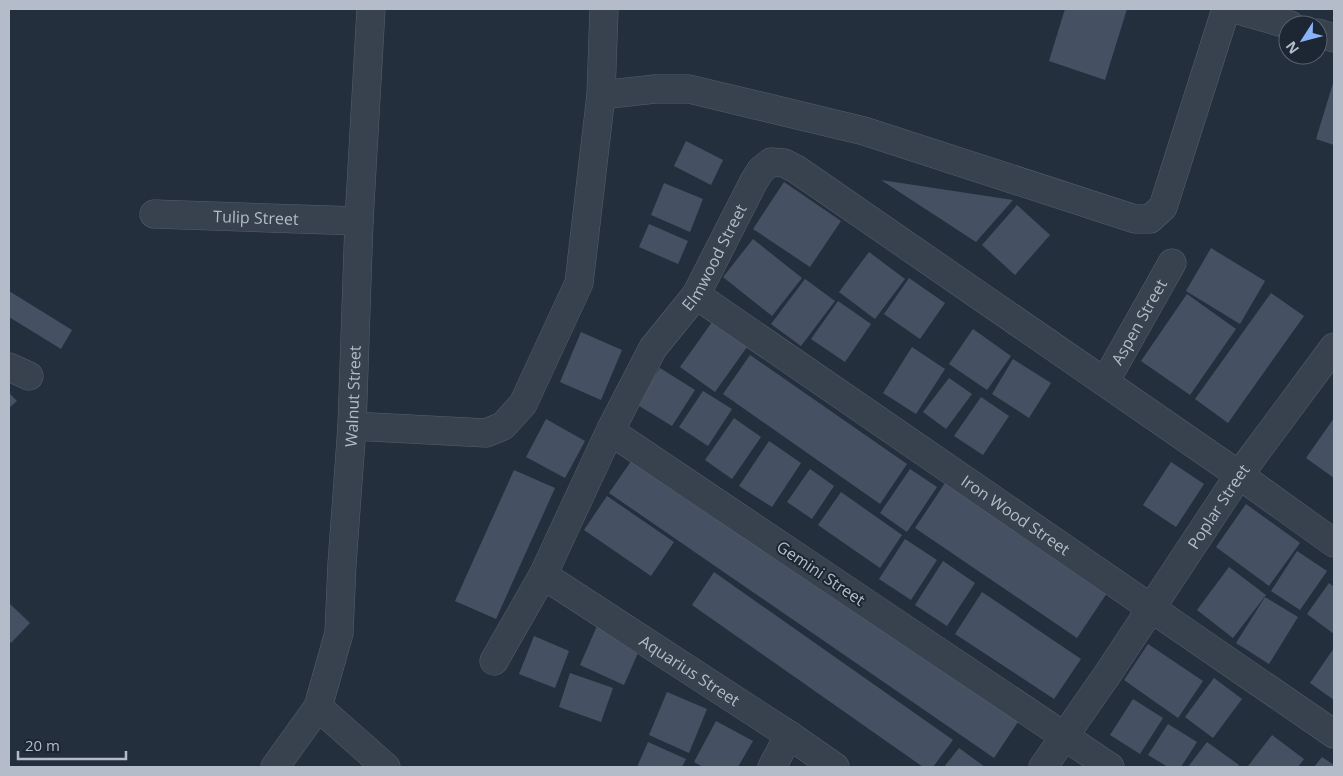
<svg xmlns="http://www.w3.org/2000/svg" width="1343" height="776" viewBox="0 0 1343 776" font-family="'Open Sans',sans-serif">
	<style>
		.building { fill: #455162 }
		.lines { fill: none; stroke-linecap: round; stroke-linejoin: round }
		.minor-casing { stroke: #565f6c; stroke-width: 29 }
		.minor { stroke: #38414e; stroke-width: 28 }
		.labels { text-anchor: middle; stroke-width: 4; stroke-linejoin: round; paint-order: stroke }
		.street-label { font-size: 16px; fill: #b4bcc9; stroke: #1d2633 }
	</style>
	<rect width="100%" height="100%" fill="#242f3e"/>
	<!-- building -->
	<g class="building">
		<polygon points="1065,9 1127,9 1105,80 1049,61"/>
		<polygon points="1334,80 1334,145 1316,139"/>
		<polygon points="686,141 723,160 711,185 674,166"/>
		<polygon points="881,180 1013,200 976,242"/>
		<polygon points="784,182 841,221 810,267 753,229"/>
		<polygon points="664,183 703,199 690,232 651,215"/>
		<polygon points="1017,205 1050,235 1015,275 982,245"/>
		<polygon points="649,224 688,241 678,264 639,247"/>
		<polygon points="753,239 802,278 772,316 723,277"/>
		<polygon points="1211,248 1265,281 1240,324 1186,291"/>
		<polygon points="869,252 905,279 875,319 839,292"/>
		<polygon points="909,278 945,303 920,339 884,314"/>
		<polygon points="805,279 835,301 801,346 771,324"/>
		<polygon points="9,291 72,330 61,349 9,317"/>
		<polygon points="1271,293 1304,316 1228,423 1195,399"/>
		<polygon points="1187,294 1236,329 1190,395 1141,361"/>
		<polygon points="838,301 871,324 845,362 811,339"/>
		<polygon points="712,322 747,347 715,392 680,367"/>
		<polygon points="973,329 1011,356 987,390 949,364"/>
		<polygon points="581,332 622,350 601,400 560,382"/>
		<polygon points="912,347 945,369 916,414 883,393"/>
		<polygon points="750,355 907,464 880,504 723,394"/>
		<polygon points="1013,359 1051,383 1029,418 992,394"/>
		<polygon points="660,368 695,390 672,426 636,404"/>
		<polygon points="949,378 972,394 946,429 923,412"/>
		<polygon points="703,391 732,409 708,446 679,427"/>
		<polygon points="9,393 17,401 9,408"/>
		<polygon points="981,397 1009,416 983,455 954,436"/>
		<polygon points="734,418 761,437 732,479 705,460"/>
		<polygon points="1334,418 1334,478 1306,458"/>
		<polygon points="546,419 585,441 565,478 526,457"/>
		<polygon points="769,441 801,463 772,507 739,486"/>
		<polygon points="634,457 1018,722 994,758 609,493"/>
		<polygon points="1171,462 1204,484 1176,527 1143,505"/>
		<polygon points="810,469 834,486 812,519 787,502"/>
		<polygon points="910,469 937,487 907,532 880,513"/>
		<polygon points="514,470 555,488 496,619 455,601"/>
		<polygon points="945,483 1107,593 1077,638 915,528"/>
		<polygon points="841,492 902,535 880,568 818,525"/>
		<polygon points="607,496 674,542 651,576 584,530"/>
		<polygon points="1246,504 1300,543 1269,586 1216,547"/>
		<polygon points="905,539 937,560 911,600 879,579"/>
		<polygon points="1297,551 1327,571 1300,610 1271,591"/>
		<polygon points="943,561 975,583 947,626 915,605"/>
		<polygon points="1229,567 1266,595 1233,638 1197,610"/>
		<polygon points="714,572 953,740 933,767 923,767 692,605"/>
		<polygon points="1329,583 1334,587 1334,634 1307,614"/>
		<polygon points="982,592 1081,659 1054,699 955,634"/>
		<polygon points="1265,597 1298,617 1269,664 1236,643"/>
		<polygon points="9,603 30,623 11,643 9,641"/>
		<polygon points="597,626 641,646 624,685 580,665"/>
		<polygon points="534,636 569,651 555,688 519,674"/>
		<polygon points="1148,644 1203,681 1178,718 1124,680"/>
		<polygon points="1334,648 1334,700 1310,683"/>
		<polygon points="570,673 613,688 601,722 559,707"/>
		<polygon points="1214,678 1242,699 1213,738 1185,717"/>
		<polygon points="667,692 707,709 689,753 649,735"/>
		<polygon points="1133,699 1163,718 1140,754 1110,735"/>
		<polygon points="716,721 753,741 738,767 703,767 694,762"/>
		<polygon points="1168,724 1197,742 1181,767 1168,767 1148,755"/>
		<polygon points="1272,735 1304,759 1298,767 1250,767 1248,766"/>
		<polygon points="648,742 686,759 682,767 637,767"/>
		<polygon points="1207,742 1239,765 1237,767 1188,767"/>
		<polygon points="959,748 985,767 944,767"/>
		<polygon points="1322,757 1334,765 1334,767 1314,767"/>
	</g>
	<g class="lines">
		<!-- minor casing -->
		<g class="minor-casing">
			<g id="minor">
				<polyline points="1235,9 1290,25"/>
				<polyline points="1318,33 1334,38"/>
				<polyline points="601,95 655,89 689,89 864,131 1135,219 1150,219 1163,207 1226,9"/>
				<path id="s1" d="M154,214L359,221"/>
				<path id="s2" d="M696,295L1334,734"/>
				<polyline points="9,367 29,376"/>
				<path id="s3" d="M1105,382L1172,263"/>
				<polyline points="352,426 486,433 503,426 523,404 579,283 601,95 604,9"/>
				<path id="s4" d="M543,575L789,735L835,767"/>
				<polyline points="494,661 543,575 610,431"/>
				<polyline points="318,707 386,767"/>
				<path id="s5" d="M275,767L318,707L339,633L342,564L352,426L359,221L371,9"/>
				<polyline points="772,767 789,735"/>
				<path id="s6" d="M1043,767L1109,672L1239,475L1334,347"/>
				<path id="s7" d="M1110,767L610,431L653,348L696,295L754,181L761,170L771,162L784,163L796,169L1239,475L1334,543"/>
			</g>
		</g>
		<!-- minor -->
		<use href="#minor" class="minor"/>
	</g>
	<g class="labels">
		<!-- street labels -->
		<g class="street-label">
			<text dy="6" stroke="none"><textPath href="#s1" startOffset="102">Tulip Street</textPath></text>
			<text dy="6" stroke="none"><textPath href="#s7" startOffset="806">Elmwood Street</textPath></text>
			<text dy="6" stroke="none"><textPath href="#s3" startOffset="69">Aspen Street</textPath></text>
			<text dy="6" stroke="none"><textPath href="#s5" startOffset="388">Walnut Street</textPath></text>
			<text dy="6" stroke="none"><textPath href="#s6" startOffset="314">Poplar Street</textPath></text>
			<text dy="6" stroke="none"><textPath href="#s2" startOffset="388">Iron Wood Street</textPath></text>
			<text transform="translate(821 573) rotate(34)" y="6">Gemini Street</text>
			<text dy="6" stroke="none"><textPath href="#s4" startOffset="175">Aquarius Street</textPath></text>
		</g>
	</g>
	<!-- border -->
	<rect width="1343" height="776" fill="none" stroke="#b4bcc9" stroke-width="20"/>
	<!-- north arrow -->
	<g transform="translate(1303 40) rotate(234)"><circle r="24" fill="#1d2633" stroke="#59626f"/>
	<path d="M0-4L9 19L0 12L-9 19Z" fill="#8ab4f8"/>
	<text y="-8" font-size="14" font-weight="bold" text-anchor="middle" fill="#b4bcc9">N</text>
	</g>
	<!-- scale -->
	<path d="M18 751v8h108v-8" fill="none" stroke="#b4bcc9" stroke-width="2.5"/>
	<text x="25" y="751" font-size="15" fill="#b4bcc9" stroke="#1d2633" stroke-width="4" paint-order="stroke">20 m</text>
</svg>
